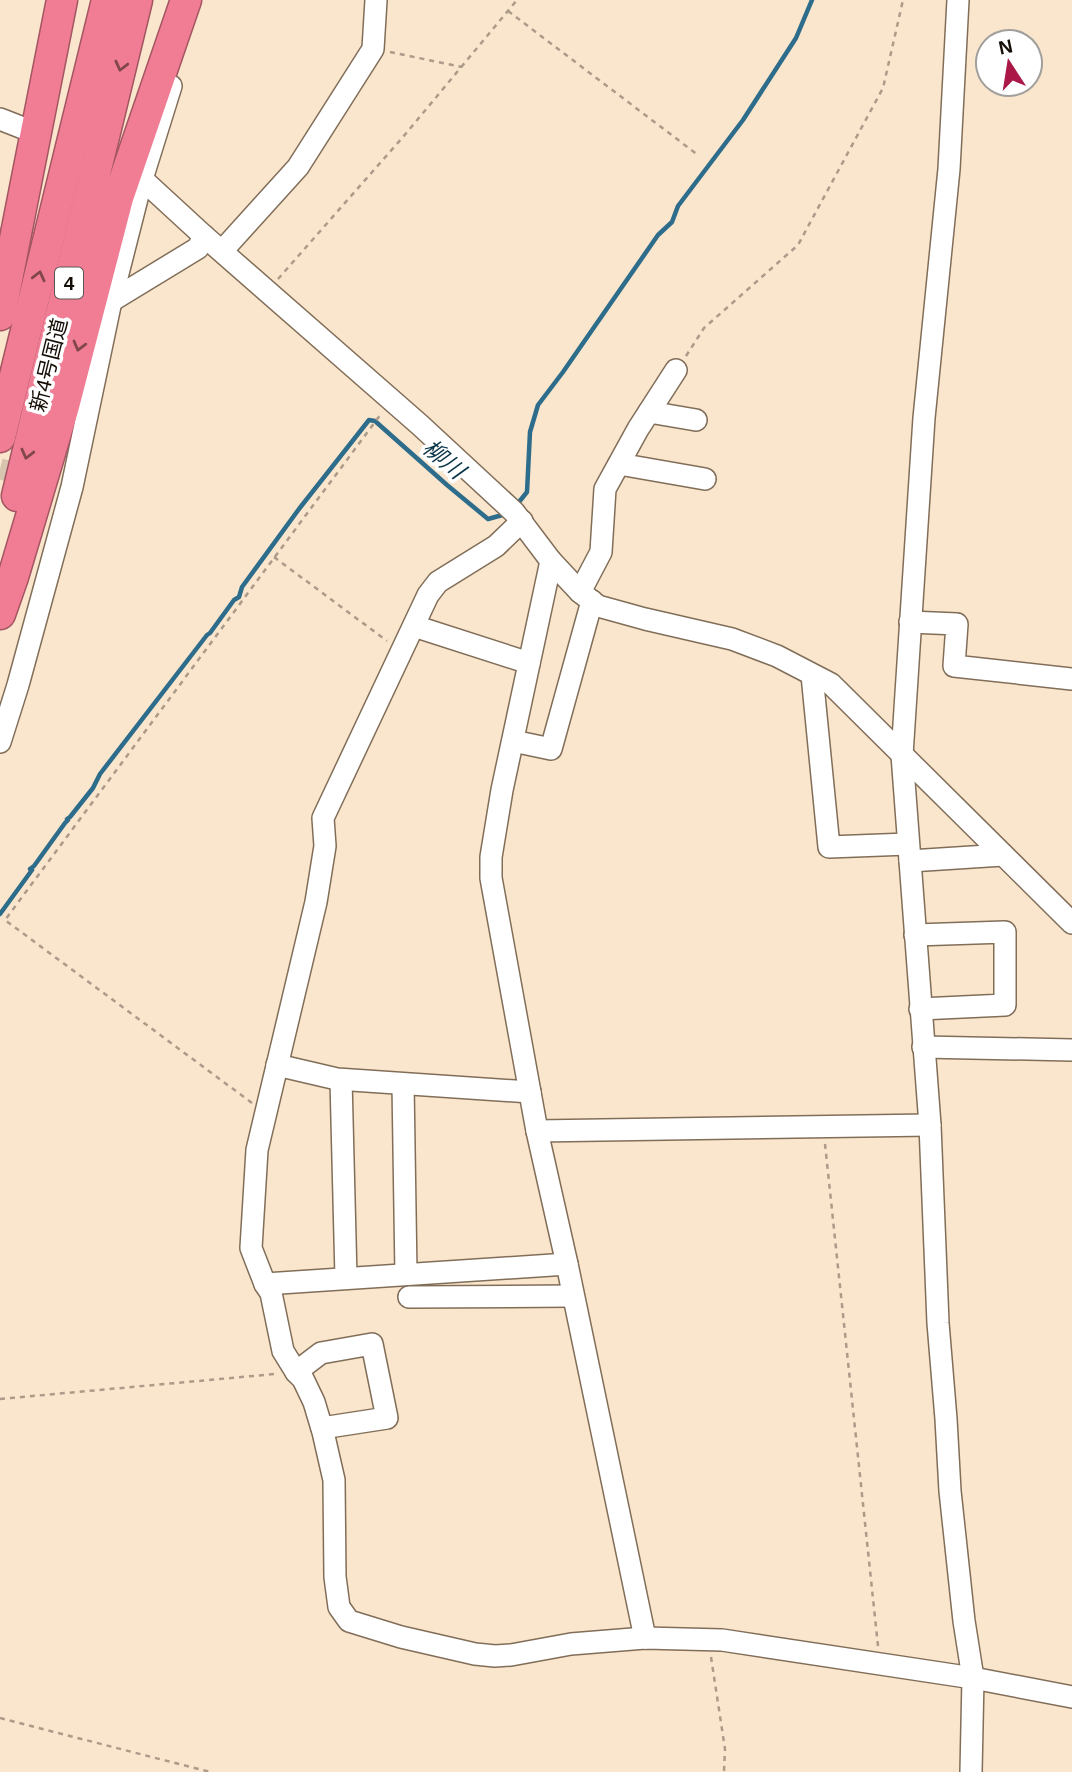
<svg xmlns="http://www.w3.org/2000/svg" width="1072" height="1772" viewBox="0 0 1072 1772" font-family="Arial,'Noto Sans JP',sans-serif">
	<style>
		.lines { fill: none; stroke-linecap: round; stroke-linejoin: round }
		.stream { stroke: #2d6d8b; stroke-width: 4.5 }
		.minor-tunnel { stroke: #d8c5af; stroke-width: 21; stroke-dasharray: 21 10; stroke-linecap: butt }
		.minor-casing { stroke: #816e59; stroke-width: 24 }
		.highway-casing { stroke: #a35662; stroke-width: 33 }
		.path { stroke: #ac9b89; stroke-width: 2.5; stroke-dasharray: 5 5; stroke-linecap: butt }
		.minor { stroke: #fff; stroke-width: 21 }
		.highway { stroke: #f07d94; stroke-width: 30 }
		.oneway { stroke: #82464d }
		.labels { text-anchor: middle; stroke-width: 7; stroke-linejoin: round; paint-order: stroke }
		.shield { fill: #fff; stroke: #5b5651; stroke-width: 2 }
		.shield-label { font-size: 19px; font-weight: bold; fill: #150e06 }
		.street-label { font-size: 21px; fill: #150e06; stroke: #fff }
		.water-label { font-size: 23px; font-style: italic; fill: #0b3548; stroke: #fff }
	</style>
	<rect width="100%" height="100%" fill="#fae5cd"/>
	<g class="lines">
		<!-- stream -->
		<g class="stream">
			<polyline points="515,507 527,492 530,432 538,405 563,372 658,235 672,222 678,206 743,120 796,38 812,0"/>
			<polyline points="0,914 32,870 30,869 34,866 65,823 68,820 67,819 70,817 93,788 100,774 207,635 210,633 234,600 239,597 242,587 299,509 369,420 375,421 447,485 488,519 506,514"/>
		</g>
		<!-- minor-tunnel -->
		<polyline class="minor-tunnel" points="0,469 35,478"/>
		<!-- minor casing -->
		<g class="minor-casing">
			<g id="minor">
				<polyline points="958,0 949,169 924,418 902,755 930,1125 938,1323 946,1419 950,1491 964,1621 973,1678 971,1772"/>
				<polyline points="0,119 23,128"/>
				<polyline points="142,179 204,236 420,425 514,512 551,561 580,592 598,606 645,619 732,639 777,656 831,684 1072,923"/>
				<polyline points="222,251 298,167 373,49 376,0"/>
				<polyline points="111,301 198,248 204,236"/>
				<polyline points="649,412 696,420"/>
				<polyline points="619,464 705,479"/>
				<polyline points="522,521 496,546 438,582 428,595 323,818 325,846 316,902 257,1150 251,1248 265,1284 271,1293 283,1351 296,1372 303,1379 314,1402 323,1432 334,1480 335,1577 339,1607 349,1621 401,1637 475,1654 495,1656 511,1655 571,1644 645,1638 722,1640 973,1678 1072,1697"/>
				<polyline points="551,561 502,790 491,857 491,878 537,1131 567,1264 645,1638"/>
				<polyline points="580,592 601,552 605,489 638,429 676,370"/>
				<polyline points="910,622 957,624 954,666 1072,679"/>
				<polyline points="414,626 529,663"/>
				<polyline points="812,675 829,847 908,844"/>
				<polyline points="513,741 551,749 592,601"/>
				<polyline points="0,742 18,685 72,487 111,301 142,179 171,86"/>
				<polyline points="910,861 1003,855"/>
				<polyline points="915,935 1005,932 1005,1005 920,1009"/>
				<polyline points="923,1047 1072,1050"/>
				<polyline points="277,1065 337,1079 530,1092"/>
				<polyline points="341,1080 346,1278"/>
				<polyline points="403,1084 406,1274"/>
				<polyline points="537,1131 930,1125"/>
				<polyline points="265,1284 567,1264"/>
				<polyline points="409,1297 573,1296"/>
				<polyline points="296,1372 321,1353 372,1344 387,1418 322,1428"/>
			</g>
		</g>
		<!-- highway casing -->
		<g class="highway-casing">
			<g id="highway">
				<polyline points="0,315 62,0"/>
				<polyline points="0,437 107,0"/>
				<polyline points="17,496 137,0"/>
				<polyline points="0,614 13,577 64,406 118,198 186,0"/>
			</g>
		</g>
		<!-- path -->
		<g class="path">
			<polyline points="508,11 698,155"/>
			<polyline points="390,52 462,67"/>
			<polyline points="278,279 403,137 517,0"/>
			<polyline points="686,356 704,328 798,245 883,88 903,0"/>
			<polyline points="274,557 387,641"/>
			<polyline points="252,1103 5,920 381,414"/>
			<polyline points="825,1144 878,1646"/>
			<polyline points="0,1399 275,1374"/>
			<polyline points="711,1657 725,1749 724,1772"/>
			<polyline points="0,1718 210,1772"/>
		</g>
		<!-- minor -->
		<use href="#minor" class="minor"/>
		<!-- highway -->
		<use href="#highway" class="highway"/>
	</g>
	<!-- one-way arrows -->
	<defs><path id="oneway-chevron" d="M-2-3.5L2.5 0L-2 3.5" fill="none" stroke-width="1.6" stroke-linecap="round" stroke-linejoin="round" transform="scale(1.75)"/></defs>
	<g class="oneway">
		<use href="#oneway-chevron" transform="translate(121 66) rotate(104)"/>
		<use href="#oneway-chevron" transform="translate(39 276) rotate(-76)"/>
		<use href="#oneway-chevron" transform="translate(79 346) rotate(105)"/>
		<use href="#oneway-chevron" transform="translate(27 454) rotate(104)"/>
	</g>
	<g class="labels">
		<!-- shield labels -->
		<rect class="shield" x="55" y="267.5" width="28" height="31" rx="5"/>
		<g class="shield-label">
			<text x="69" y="290">4</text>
		</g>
		<!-- street labels -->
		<g class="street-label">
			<text transform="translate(49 365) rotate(-76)" y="7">新4号国道</text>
		</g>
		<!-- water labels -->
		<g class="water-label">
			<text transform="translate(444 459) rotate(40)" y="8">柳川</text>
		</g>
	</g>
	<!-- north arrow -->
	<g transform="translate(1009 63) rotate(348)"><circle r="33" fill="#ffffff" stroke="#a19f9b" stroke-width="2"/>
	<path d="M0-5L12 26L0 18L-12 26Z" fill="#ab1747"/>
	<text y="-10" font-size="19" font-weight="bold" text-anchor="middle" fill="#150e06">N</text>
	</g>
</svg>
